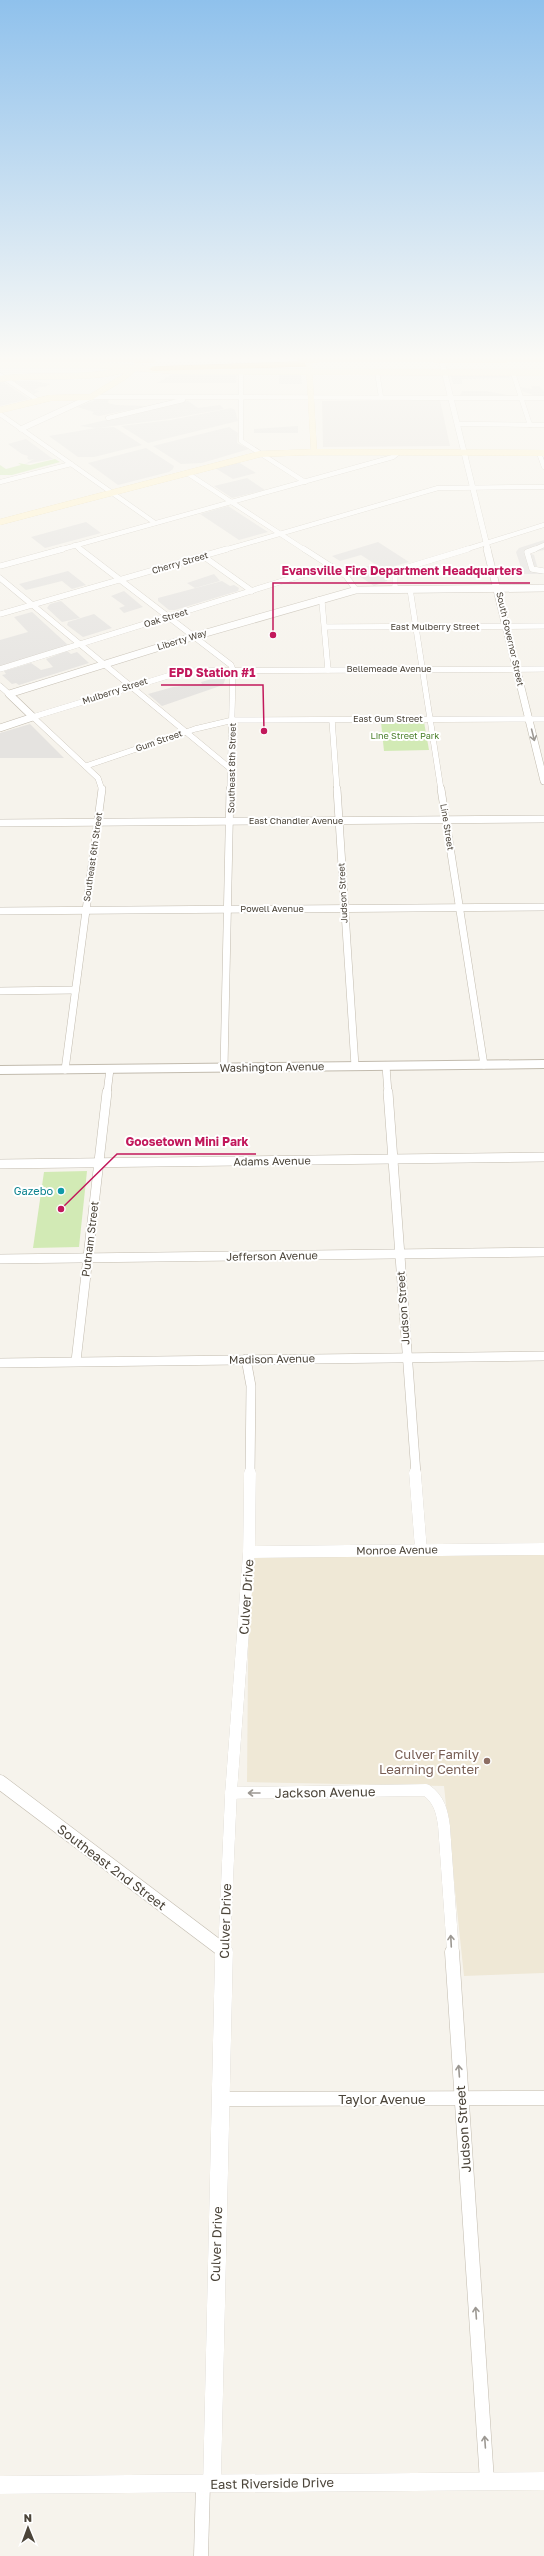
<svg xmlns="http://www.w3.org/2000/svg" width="544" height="2556" viewBox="0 0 544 2556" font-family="'Golos Text',sans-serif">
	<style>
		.industrial { fill: #e6e2dd }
		.education { fill: #efe8d6 }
		.green { fill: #d2eab5 }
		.parking { fill: #e5e3e0 }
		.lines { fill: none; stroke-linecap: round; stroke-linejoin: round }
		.minor-far5-casing { stroke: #c2bbae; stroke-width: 5 }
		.minor-far4-casing { stroke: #c2bbae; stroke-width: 6 }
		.minor-far3-casing { stroke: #c2bbae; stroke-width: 8 }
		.minor-far2-casing { stroke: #c2bbae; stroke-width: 10 }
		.minor-far1-casing { stroke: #c2bbae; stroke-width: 12 }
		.minor-casing { stroke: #c2bbae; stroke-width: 15 }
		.tertiary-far4-casing { stroke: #c2bbae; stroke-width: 6 }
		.tertiary-far3-casing { stroke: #c2bbae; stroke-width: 8 }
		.tertiary-far2-casing { stroke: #c2bbae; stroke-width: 10 }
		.tertiary-far1-casing { stroke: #c2bbae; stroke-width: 15 }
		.tertiary-casing { stroke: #c2bbae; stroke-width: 18 }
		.secondary-casing { stroke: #d6c79b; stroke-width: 6 }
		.motorway-casing { stroke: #e0a43c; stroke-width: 1 }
		.minor-far5 { stroke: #fff; stroke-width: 4.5 }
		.minor-far4 { stroke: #fff; stroke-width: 5.5 }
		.minor-far3 { stroke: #fff; stroke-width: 7 }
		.minor-far2 { stroke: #fff; stroke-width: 9 }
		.minor-far1 { stroke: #fff; stroke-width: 12 }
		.minor { stroke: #fff; stroke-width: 14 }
		.tertiary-far4 { stroke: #fff; stroke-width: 5.5 }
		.tertiary-far3 { stroke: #fff; stroke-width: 7 }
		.tertiary-far2 { stroke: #fff; stroke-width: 8 }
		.tertiary-far1 { stroke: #fff; stroke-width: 14 }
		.tertiary { stroke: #fff; stroke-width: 18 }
		.secondary { stroke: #fff3cd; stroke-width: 6 }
		.motorway { fill: #ffcf6e; fill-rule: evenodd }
		.motorway-bridge-casing { stroke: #e0a43c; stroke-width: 8; stroke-linecap: butt }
		.motorway-bridge { stroke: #ffcf6e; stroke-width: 8 }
		.oneway { stroke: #9c9892 }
		.culture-dot { fill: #0f9aa8; stroke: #fff; stroke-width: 1.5 }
		.education-dot { fill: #8d6e63; stroke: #fff; stroke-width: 1.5 }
		.labels { text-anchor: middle; stroke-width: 4; stroke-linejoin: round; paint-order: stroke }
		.far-street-label { font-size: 9px; fill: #4b4439; stroke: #fff }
		.far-park-label { font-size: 9px; fill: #4a7f2a; stroke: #fff }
		.street-label { font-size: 11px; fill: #4b4439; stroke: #fff }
		.culture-label { font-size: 11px; fill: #0d838f; stroke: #fff; text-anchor: end }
		.near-street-label { font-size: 13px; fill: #4b4439; stroke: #fff }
		.near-education-label { font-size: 13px; fill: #785e54; stroke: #fff; text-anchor: end }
		.leader { fill: none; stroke: #c2185b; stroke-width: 1.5 }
		.callout-dot { fill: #c2185b; stroke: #fff; stroke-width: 1.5 }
		.callout-label { font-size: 12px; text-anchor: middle; font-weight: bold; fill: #c2185b; stroke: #fff; stroke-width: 4; stroke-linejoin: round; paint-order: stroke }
	</style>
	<rect width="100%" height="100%" fill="#f6f3ec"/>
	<!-- industrial -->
	<polygon class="industrial" points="440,400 450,446 323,447 322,401"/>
	<!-- education -->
	<polygon class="education" points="544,1549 544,1973 464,1976 444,1786 247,1782 249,1552"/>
	<!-- green -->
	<g class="green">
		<polygon points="55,459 60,462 12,475 0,475 0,465 6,469 21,465 18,463 30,465"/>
		<polygon points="381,722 424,722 429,750 384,751"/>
		<polygon points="87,1171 79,1247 33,1248 44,1172"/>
	</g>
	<!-- parking -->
	<g class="parking">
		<polygon points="172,374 237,375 236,383 157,383"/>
		<polygon points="509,374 510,378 462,379 462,384 453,384 451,376"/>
		<polygon points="279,375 301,375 302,384 279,384"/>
		<polygon points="0,381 2,381 29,399 0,406"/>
		<polygon points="14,381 33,381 50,384 45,387 40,387 34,390 40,391 34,394"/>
		<polygon points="531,386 539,386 544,391 544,396 535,396 522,391 521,387 532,389"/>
		<polygon points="462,391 486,391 513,396 460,396"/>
		<polygon points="98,399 109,399 108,403 116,405 148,406 99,416 92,414 94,412 77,407"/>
		<polygon points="188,401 198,408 220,405 224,409 169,419 97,428 114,427 142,445 94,457 78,457 49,436 96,428 80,426"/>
		<polygon points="231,408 235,410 238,421 148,443 121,426 171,420"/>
		<polygon points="298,426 298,433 254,433 254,429"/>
		<polygon points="229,427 238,433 237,443 249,449 202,463 181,464 153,446"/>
		<polygon points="26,439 53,459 25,464 34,459 29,460 27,458 28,456 22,454 8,444"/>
		<polygon points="146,448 174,466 173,469 169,472 118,485 88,463"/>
		<polygon points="238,462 256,473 233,479 215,468"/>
		<polygon points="247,478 265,490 232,498 214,486"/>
		<polygon points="228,506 268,532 239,540 200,514"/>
		<polygon points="86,522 101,533 45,548 31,537"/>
		<polygon points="544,540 544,550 529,553 534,555 537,566 533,566 544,569 544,574 523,574 516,552 519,548"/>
		<polygon points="378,542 409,562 388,568 387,581 374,586 352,571 375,564 361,555 340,561 332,556"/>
		<polygon points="68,571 86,585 72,589 62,581 26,590 19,584"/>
		<polygon points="214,574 220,581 195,588 187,583"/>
		<polygon points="222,581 230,586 234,585 239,588 238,591 175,610 169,610 158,601 158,598"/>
		<polygon points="124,591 143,607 124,613 119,608 125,606 111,596"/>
		<polygon points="61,601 80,618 62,622 47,608 50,604"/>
		<polygon points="32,612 68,645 0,666 0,640 28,632 14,617"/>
		<polygon points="94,614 112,628 83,637 67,625 68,622"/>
		<polygon points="67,651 71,654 77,652 89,663 19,685 16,683 12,684 2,675 6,674 4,671 31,663 41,670 53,667 46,659"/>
		<polygon points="223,676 226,677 223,685 162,706 148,694 173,687 202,684 201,682"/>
		<polygon points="30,724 64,758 0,758 0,733"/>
	</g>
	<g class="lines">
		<!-- minor-far5 casing -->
		<g class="minor-far5-casing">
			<g id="minor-far5">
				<polyline points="241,372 241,441 305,482"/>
				<polyline points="377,372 381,397"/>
				<polyline points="513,373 530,425"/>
				<polyline points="0,375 39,401"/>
				<polyline points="91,397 544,398"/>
				<polyline points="0,414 155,523"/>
				<polyline points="108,418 183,400"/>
				<polyline points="458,424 544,425"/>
				<polyline points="539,453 544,467"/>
				<polyline points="187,473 305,550"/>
				<polyline points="0,482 71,464"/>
				<polyline points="75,545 81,550"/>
				<polyline points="59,550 393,457 398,453"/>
				<polyline points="224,550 438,488 544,487"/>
				<polyline points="464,550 544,525"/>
				<polyline points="533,550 544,545"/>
			</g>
		</g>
		<!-- minor-far4 casing -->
		<g class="minor-far4-casing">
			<g id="minor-far4">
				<polyline points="80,549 231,665 233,670 230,790"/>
				<polyline points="304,549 346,576 356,590"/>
				<polyline points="535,549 527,552 532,569 544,571"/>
				<polyline points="203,556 252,591"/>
				<polyline points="0,566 63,549"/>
				<polyline points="0,578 232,770"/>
				<polyline points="395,589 395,576 405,568 468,549"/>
				<polyline points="410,589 441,790"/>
				<polyline points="319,600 322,602 328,670"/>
				<polyline points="0,614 227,549"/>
				<polyline points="326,627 544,626"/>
				<polyline points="0,669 331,566"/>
				<polyline points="0,686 9,694"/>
				<polyline points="332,720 337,790"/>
				<polyline points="86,766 195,729 233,720 544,719"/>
				<polyline points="102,790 98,778 33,717 184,671 544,669"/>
			</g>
		</g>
		<!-- minor-far3 casing -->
		<g class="minor-far3-casing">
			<g id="minor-far3">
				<polyline points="337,789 355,1066"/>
				<polyline points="441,789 484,1065"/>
				<polyline points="0,823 544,819"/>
				<polyline points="0,911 544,907"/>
				<polyline points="0,991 75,990"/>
				<polyline points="386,1066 388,1093"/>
				<polyline points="224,1068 230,789"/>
				<polyline points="65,1070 102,789"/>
				<polyline points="107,1093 110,1069"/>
			</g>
		</g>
		<!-- minor-far2 casing -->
		<g class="minor-far2-casing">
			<g id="minor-far2">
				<polyline points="388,1092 416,1474"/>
				<polyline points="0,1164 544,1157"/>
				<polyline points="0,1259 544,1252"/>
				<polyline points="246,1359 251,1386 250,1474"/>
				<polyline points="76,1361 107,1092"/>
				<polyline points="0,1363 544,1356"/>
			</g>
		</g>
		<!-- minor-far1 casing -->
		<g class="minor-far1-casing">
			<g id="minor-far1">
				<polyline points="415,1473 421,1550"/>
				<polyline points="249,1552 544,1549"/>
				<path d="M231,1793L426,1790C439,1799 442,1811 444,1826L453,1953"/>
				<polyline points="224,1951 231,1793 249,1552 250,1473"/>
			</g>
		</g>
		<!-- minor casing -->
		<g class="minor-casing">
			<g id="minor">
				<polyline points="452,1952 487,2481"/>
				<polyline points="220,2099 544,2098"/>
				<polyline points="201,2556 203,2484"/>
			</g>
		</g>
		<!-- tertiary-far4 casing -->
		<g class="tertiary-far4-casing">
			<g id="tertiary-far4">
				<polyline points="441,358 488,550"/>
				<polyline points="21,429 91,397"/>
			</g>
		</g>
		<!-- tertiary-far3 casing -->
		<g class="tertiary-far3-casing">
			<g id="tertiary-far3">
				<polyline points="487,549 544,781"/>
				<polyline points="0,728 33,717 9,694 192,637 356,590 544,588"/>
			</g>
		</g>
		<!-- tertiary-far2 casing -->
		<g class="tertiary-far2-casing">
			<polyline id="tertiary-far2" points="0,1070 544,1064"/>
		</g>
		<!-- tertiary-far1 casing -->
		<g class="tertiary-far1-casing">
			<polyline id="tertiary-far1" points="0,1782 224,1951 224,1953"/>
		</g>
		<!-- tertiary casing -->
		<g class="tertiary-casing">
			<g id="tertiary">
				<polyline points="212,2483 224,1952"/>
				<polyline points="0,2485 544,2481"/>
			</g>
		</g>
		<!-- secondary casing -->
		<g class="secondary-casing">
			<g id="secondary">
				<polyline points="0,365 98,365 173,371 544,373"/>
				<polyline points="309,365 314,452"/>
				<path d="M0,379C43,373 85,381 127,369"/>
				<polyline points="0,410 50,398 91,397 124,377 138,365"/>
				<polyline points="0,522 260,454 314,452 544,453"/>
			</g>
		</g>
		<!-- motorway casing -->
		<g class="motorway-casing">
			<g id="motorway">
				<polygon points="0,358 139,358 140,359 136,361 0,361"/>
				<polygon points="313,358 439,358 440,359 436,361 316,361"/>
				<polygon points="502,358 544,358 544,361 505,361"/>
				<polygon points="303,362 306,366 153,371 149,369 153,367"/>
			</g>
		</g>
		<!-- minor-far5 -->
		<use href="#minor-far5" class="minor-far5"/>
		<!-- minor-far4 -->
		<use href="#minor-far4" class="minor-far4"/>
		<!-- minor-far3 -->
		<use href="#minor-far3" class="minor-far3"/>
		<!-- minor-far2 -->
		<use href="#minor-far2" class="minor-far2"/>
		<!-- minor-far1 -->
		<use href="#minor-far1" class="minor-far1"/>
		<!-- minor -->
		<use href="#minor" class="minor"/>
		<!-- tertiary-far4 -->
		<use href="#tertiary-far4" class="tertiary-far4"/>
		<!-- tertiary-far3 -->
		<use href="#tertiary-far3" class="tertiary-far3"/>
		<!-- tertiary-far2 -->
		<use href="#tertiary-far2" class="tertiary-far2"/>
		<!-- tertiary-far1 -->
		<use href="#tertiary-far1" class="tertiary-far1"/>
		<!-- tertiary -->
		<use href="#tertiary" class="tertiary"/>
		<!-- secondary -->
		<use href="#secondary" class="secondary"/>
		<!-- motorway -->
		<use href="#motorway" class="motorway"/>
		<!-- motorway-bridge casing -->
		<g class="motorway-bridge-casing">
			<g id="motorway-bridge">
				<polyline points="136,359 152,359"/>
				<polyline points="301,359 316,359"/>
				<polyline points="436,359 505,359"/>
			</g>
		</g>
		<!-- motorway-bridge -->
		<use href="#motorway-bridge" class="motorway-bridge"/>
	</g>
	<!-- one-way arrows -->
	<defs><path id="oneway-shaft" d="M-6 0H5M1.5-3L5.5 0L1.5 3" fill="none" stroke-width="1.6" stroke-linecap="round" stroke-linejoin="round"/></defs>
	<g class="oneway">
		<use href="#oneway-shaft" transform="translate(533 735) rotate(76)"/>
		<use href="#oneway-shaft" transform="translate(254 1793) rotate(180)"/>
		<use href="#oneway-shaft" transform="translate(451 1941) rotate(-93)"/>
		<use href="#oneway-shaft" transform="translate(459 2071) rotate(-94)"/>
		<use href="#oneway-shaft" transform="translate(476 2313) rotate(-94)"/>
		<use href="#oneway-shaft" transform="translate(485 2442) rotate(-94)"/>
	</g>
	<!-- sky -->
	<linearGradient id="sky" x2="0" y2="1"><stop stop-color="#8fc1ec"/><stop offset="0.5" stop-color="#fbfaf6"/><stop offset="1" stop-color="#fbfaf6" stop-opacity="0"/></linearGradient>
	<rect width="544" height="716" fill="url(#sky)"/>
	<!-- markers -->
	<circle class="culture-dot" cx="61" cy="1191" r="4"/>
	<circle class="education-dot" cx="487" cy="1761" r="4"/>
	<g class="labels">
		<!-- far-street labels -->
		<g class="far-street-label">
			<text transform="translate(180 563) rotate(-16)" y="3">Cherry Street</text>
			<text transform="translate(166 618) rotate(-17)" y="3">Oak Street</text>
			<text x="435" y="630">East Mulberry Street</text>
			<text transform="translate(510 639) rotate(77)" y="3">South Governor Street</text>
			<text transform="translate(182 640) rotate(-17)" y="3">Liberty Way</text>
			<text x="389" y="672">Bellemeade Avenue</text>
			<text transform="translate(115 691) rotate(-18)" y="3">Mulberry Street</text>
			<text x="388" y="722">East Gum Street</text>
			<text transform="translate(159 741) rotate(-19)" y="3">Gum Street</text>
			<text transform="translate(232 768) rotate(-89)" y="3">Southeast 8th Street</text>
			<text x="296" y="824">East Chandler Avenue</text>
			<text transform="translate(447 827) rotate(81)" y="3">Line Street</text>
			<text transform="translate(93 857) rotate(-82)" y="3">Southeast 6th Street</text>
			<text transform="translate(343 893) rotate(-93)" y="3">Judson Street</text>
			<text x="272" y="912">Powell Avenue</text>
		</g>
		<!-- far-park labels -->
		<g class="far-park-label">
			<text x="405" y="739">Line Street Park</text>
		</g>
		<!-- street labels -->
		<g class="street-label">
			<text transform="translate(272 1067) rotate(-1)" y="4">Washington Avenue</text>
			<text transform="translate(272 1161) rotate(-1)" y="4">Adams Avenue</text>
			<text transform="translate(90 1239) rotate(-83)" y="4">Putnam Street</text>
			<text transform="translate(272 1256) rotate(-1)" y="4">Jefferson Avenue</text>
			<text transform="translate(403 1308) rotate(-94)" y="4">Judson Street</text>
			<text transform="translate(272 1359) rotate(-1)" y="4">Madison Avenue</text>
			<text transform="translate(397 1550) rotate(-1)" y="4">Monroe Avenue</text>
		</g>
		<!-- culture labels -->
		<g class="culture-label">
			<text x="53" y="1195">Gazebo</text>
		</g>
		<!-- near-street labels -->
		<g class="near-street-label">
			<text transform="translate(246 1597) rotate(-86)" y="5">Culver Drive</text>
			<text transform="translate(325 1792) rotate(-1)" y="5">Jackson Avenue</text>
			<text transform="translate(112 1867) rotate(37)" y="5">Southeast 2nd Street</text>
			<text transform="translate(225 1921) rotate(-88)" y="5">Culver Drive</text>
			<text x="382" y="2104">Taylor Avenue</text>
			<text transform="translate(463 2129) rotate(-94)" y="5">Judson Street</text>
			<text transform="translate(216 2244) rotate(-88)" y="5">Culver Drive</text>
			<text transform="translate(272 2483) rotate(-1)" y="5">East Riverside Drive</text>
		</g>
		<!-- near-education labels -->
		<g class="near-education-label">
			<text x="479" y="1759">Culver Family<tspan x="479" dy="15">Learning Center</tspan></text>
		</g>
	</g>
	<!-- callouts -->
	<path class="leader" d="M273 635L273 583H530M264 731L263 685H161M61 1209L117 1154H256"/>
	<g class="callout-dot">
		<circle cx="273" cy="635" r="4"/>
		<circle cx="264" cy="731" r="4"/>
		<circle cx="61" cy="1209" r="4"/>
	</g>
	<g class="callout-label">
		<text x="402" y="575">Evansville Fire Department Headquarters</text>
		<text x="212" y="677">EPD Station #1</text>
		<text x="187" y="1146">Goosetown Mini Park</text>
	</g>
	<!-- north arrow -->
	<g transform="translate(28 2528) rotate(359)" stroke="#ffffff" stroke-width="3" paint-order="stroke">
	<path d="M0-3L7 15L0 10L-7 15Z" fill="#4b4439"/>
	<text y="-6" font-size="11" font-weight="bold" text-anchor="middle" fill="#4b4439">N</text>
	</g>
</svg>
